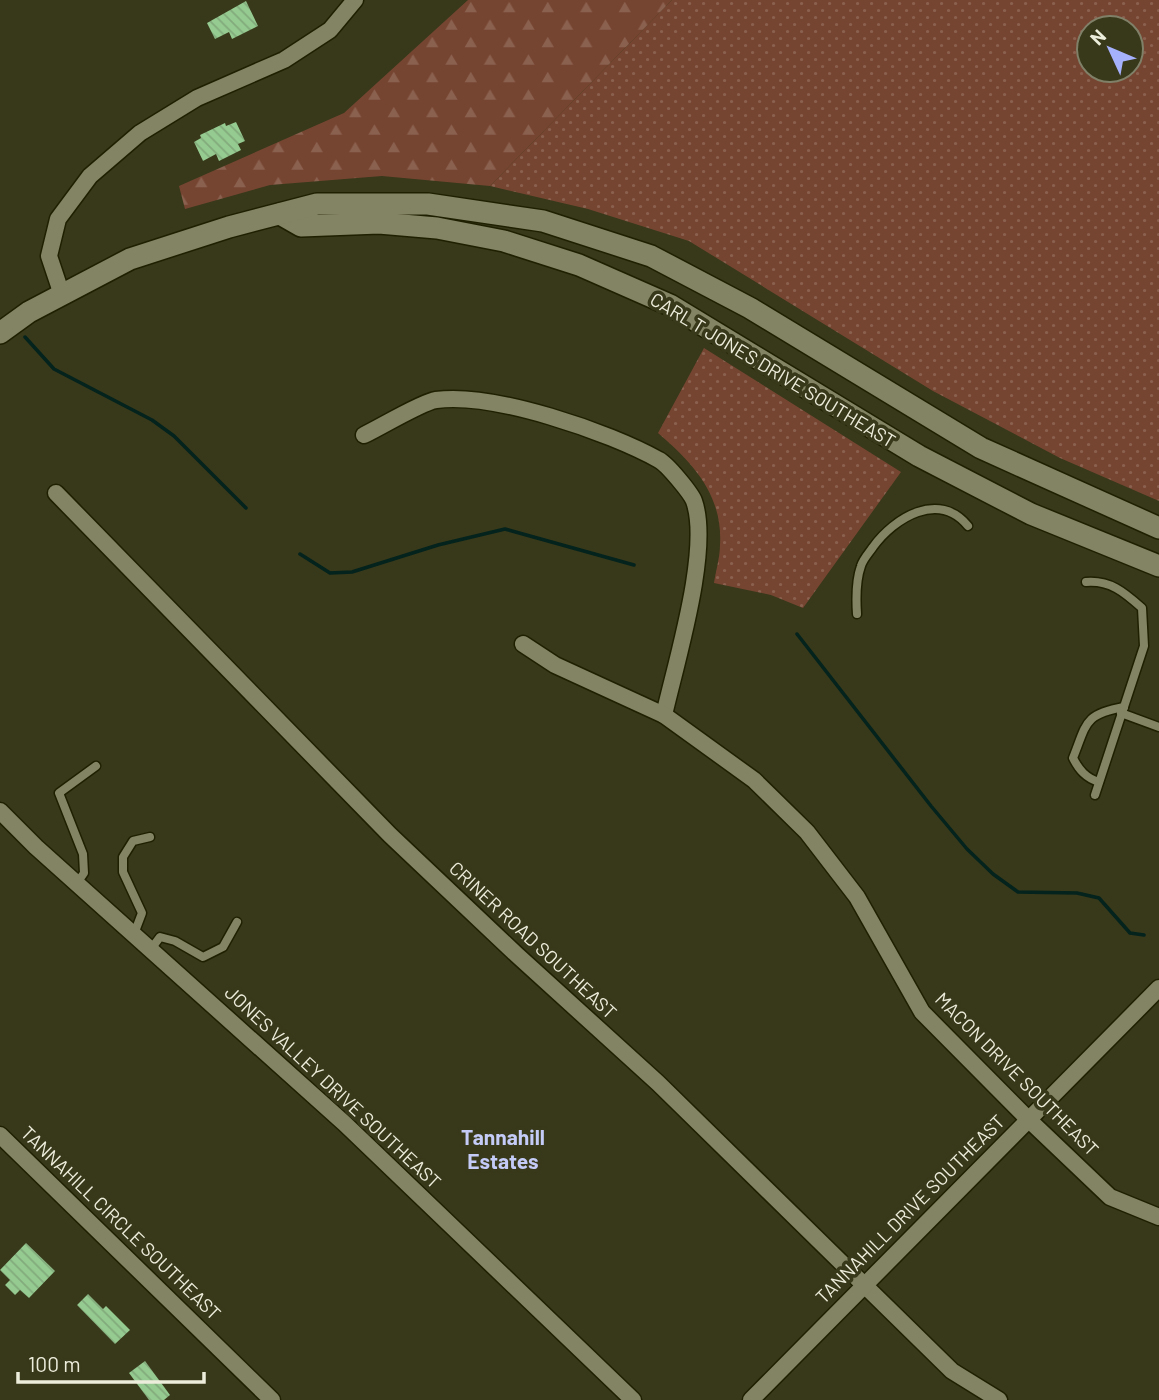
<svg xmlns="http://www.w3.org/2000/svg" width="1159" height="1400" viewBox="0 0 1159 1400" font-family="Barlow,sans-serif">
	<style>
		.grass { fill: url(#grass-dots); fill-rule: evenodd }
		.forest { fill: url(#forest-firs) }
		.lines { fill: none; stroke-linecap: round; stroke-linejoin: round }
		.stream { stroke: #03231c; stroke-width: 3.5 }
		.building { fill: url(#building-back-hatch) }
		.lane-casing { stroke: #1f1f02; stroke-width: 11 }
		.street-casing { stroke: #1f1f02; stroke-width: 19 }
		.secondary-casing { stroke: #1f1f02; stroke-width: 24 }
		.lane { stroke: #838464; stroke-width: 8 }
		.street { stroke: #838464; stroke-width: 16 }
		.secondary { stroke: #838464; stroke-width: 21 }
		.labels { text-anchor: middle; stroke-width: 7; stroke-linejoin: round; paint-order: stroke }
		.street-label { font-size: 19px; fill: #ededdc; stroke: #38381a }
		.neighbourhood-label { font-size: 21px; font-weight: bold; fill: #c3cbf6; stroke: #38381a }
	</style>
	<defs>
		<pattern id="grass-dots" width="8" height="8" patternUnits="userSpaceOnUse" patternTransform="scale(1.75)"><rect width="8" height="8" fill="#764531"/><path d="M2 2h.1M6 6h.1" fill="none" stroke="#8a604e" stroke-width="1.8" stroke-linecap="round"/></pattern>
		<pattern id="forest-firs" width="22" height="20" patternUnits="userSpaceOnUse" patternTransform="scale(1.75)"><rect width="22" height="20" fill="#764531"/><path d="M5 1l3.5 6h-7zM16 11l3.5 6h-7z" fill="#8a604e"/></pattern>
		<pattern id="building-back-hatch" width="6" height="6" patternUnits="userSpaceOnUse" patternTransform="scale(1.75)"><rect width="6" height="6" fill="#95cb90"/><path d="M-1 5l2 2M0 0l6 6M5-1l2 2" fill="none" stroke="#82aa7c"/></pattern>
	</defs>
	<rect width="100%" height="100%" fill="#38381a"/>
	<!-- grass -->
	<g class="grass">
		<path d="M672,0H1159V501L1060,458L933,391L689,241L588,209L490,186ZM1089,28H1131V70H1089Z"/>
		<path d="M704,348L901,472L803,608L771,595L714,583C716,570 720,557 720,545C723,495 693,463 658,433Z"/>
	</g>
	<!-- forest -->
	<polygon class="forest" points="468,0 672,0 490,186 382,176 270,185 185,209 179,186 344,113"/>
	<g class="lines">
		<!-- stream -->
		<g class="stream">
			<polyline points="25,337 54,369 152,420 174,436 246,508"/>
			<polyline points="300,554 330,573 352,572 438,545 505,529 634,565"/>
			<polyline points="797,634 931,806 967,849 993,874 1018,892 1077,893 1099,898 1130,933 1144,935"/>
		</g>
	</g>
	<!-- building -->
	<g class="building">
		<polygon points="246,1 258,26 232,39 229,32 215,39 207,23"/>
		<polygon points="236,122 245,141 238,144 241,150 219,161 216,154 203,161 194,142 201,138 200,135 225,123 226,126"/>
		<polygon points="26,1243 55,1271 29,1298 20,1290 15,1295 5,1285 10,1280 0,1270"/>
		<polygon points="88,1294 103,1309 106,1306 130,1330 115,1344 77,1305"/>
		<polygon points="145,1361 170,1395 164,1400 149,1400 129,1373"/>
	</g>
	<g class="lines">
		<!-- lane casing -->
		<g class="lane-casing">
			<g id="lane">
				<path d="M1086,582C1110,580 1124,592 1142,608L1144,646L1095,795"/>
				<path d="M857,614C856,599 856,580 861,566C863,559 869,553 873,547C894,518 939,490 968,526"/>
				<polyline points="1121,713 1159,727"/>
				<path d="M1099,782C1086,778 1079,770 1073,758C1087,723 1084,714 1124,707"/>
				<polyline points="77,883 84,873 83,854 59,793 96,766"/>
				<polyline points="134,934 142,913 123,872 123,857 133,841 150,837"/>
				<polyline points="151,949 160,937 175,941 203,957 223,947 237,922"/>
			</g>
		</g>
		<!-- street casing -->
		<g class="street-casing">
			<g id="street">
				<polyline points="62,295 49,256 58,219 90,176 140,133 197,98 284,60 330,30 355,0"/>
				<path d="M364,435C379,428 422,402 436,400C493,392 609,432 659,460C667,464 691,493 694,501C711,549 676,662 664,715"/>
				<polyline points="56,493 390,835 517,955 658,1083 952,1371 999,1400"/>
				<polyline points="523,644 555,665 664,715 754,780 807,832 857,897 922,1012 1028,1119 1110,1197 1159,1217"/>
				<polyline points="0,811 36,847 344,1123 633,1400"/>
				<polyline points="0,1135 272,1400"/>
				<polyline points="751,1400 1159,988"/>
			</g>
		</g>
		<!-- secondary casing -->
		<g class="secondary-casing">
			<g id="secondary">
				<polyline points="280,214 301,226 379,223 437,228 504,241 579,265 670,305 919,456 1031,514 1159,566"/>
				<polyline points="0,333 29,312 130,259 229,227 317,204 428,204 543,221 651,256 750,308 981,448 1159,528"/>
			</g>
		</g>
		<!-- lane -->
		<use href="#lane" class="lane"/>
		<!-- street -->
		<use href="#street" class="street"/>
		<!-- secondary -->
		<use href="#secondary" class="secondary"/>
	</g>
	<g class="labels">
		<!-- street labels -->
		<g class="street-label">
			<text transform="translate(773 370) rotate(31)" y="7">CARL T JONES DRIVE SOUTHEAST</text>
			<text transform="translate(533 940) rotate(43)" y="7">CRINER ROAD SOUTHEAST</text>
			<text transform="translate(1017 1074) rotate(45)" y="7">MACON DRIVE SOUTHEAST</text>
			<text transform="translate(333 1087) rotate(43)" y="7">JONES VALLEY DRIVE SOUTHEAST</text>
			<text transform="translate(910 1209) rotate(-45)" y="7">TANNAHILL DRIVE SOUTHEAST</text>
			<text transform="translate(121 1223) rotate(44)" y="7">TANNAHILL CIRCLE SOUTHEAST</text>
		</g>
		<!-- neighbourhood labels -->
		<g class="neighbourhood-label">
			<text x="503" y="1145">Tannahill<tspan x="503" dy="24">Estates</tspan></text>
		</g>
	</g>
	<!-- north arrow -->
	<g transform="translate(1110 49) rotate(314)"><circle r="33" fill="#38381a" stroke="#808068" stroke-width="2"/>
	<path d="M0-5L12 26L0 18L-12 26Z" fill="#a6b1fc"/>
	<text y="-10" font-size="19" font-weight="bold" text-anchor="middle" fill="#ededdc">N</text>
	</g>
	<!-- scale -->
	<path d="M18 1372v10h186v-10" fill="none" stroke="#ededdc" stroke-width="3.5"/>
	<text x="28" y="1372" font-size="21" fill="#ededdc" stroke="#38381a" stroke-width="5" paint-order="stroke">100 m</text>
</svg>
